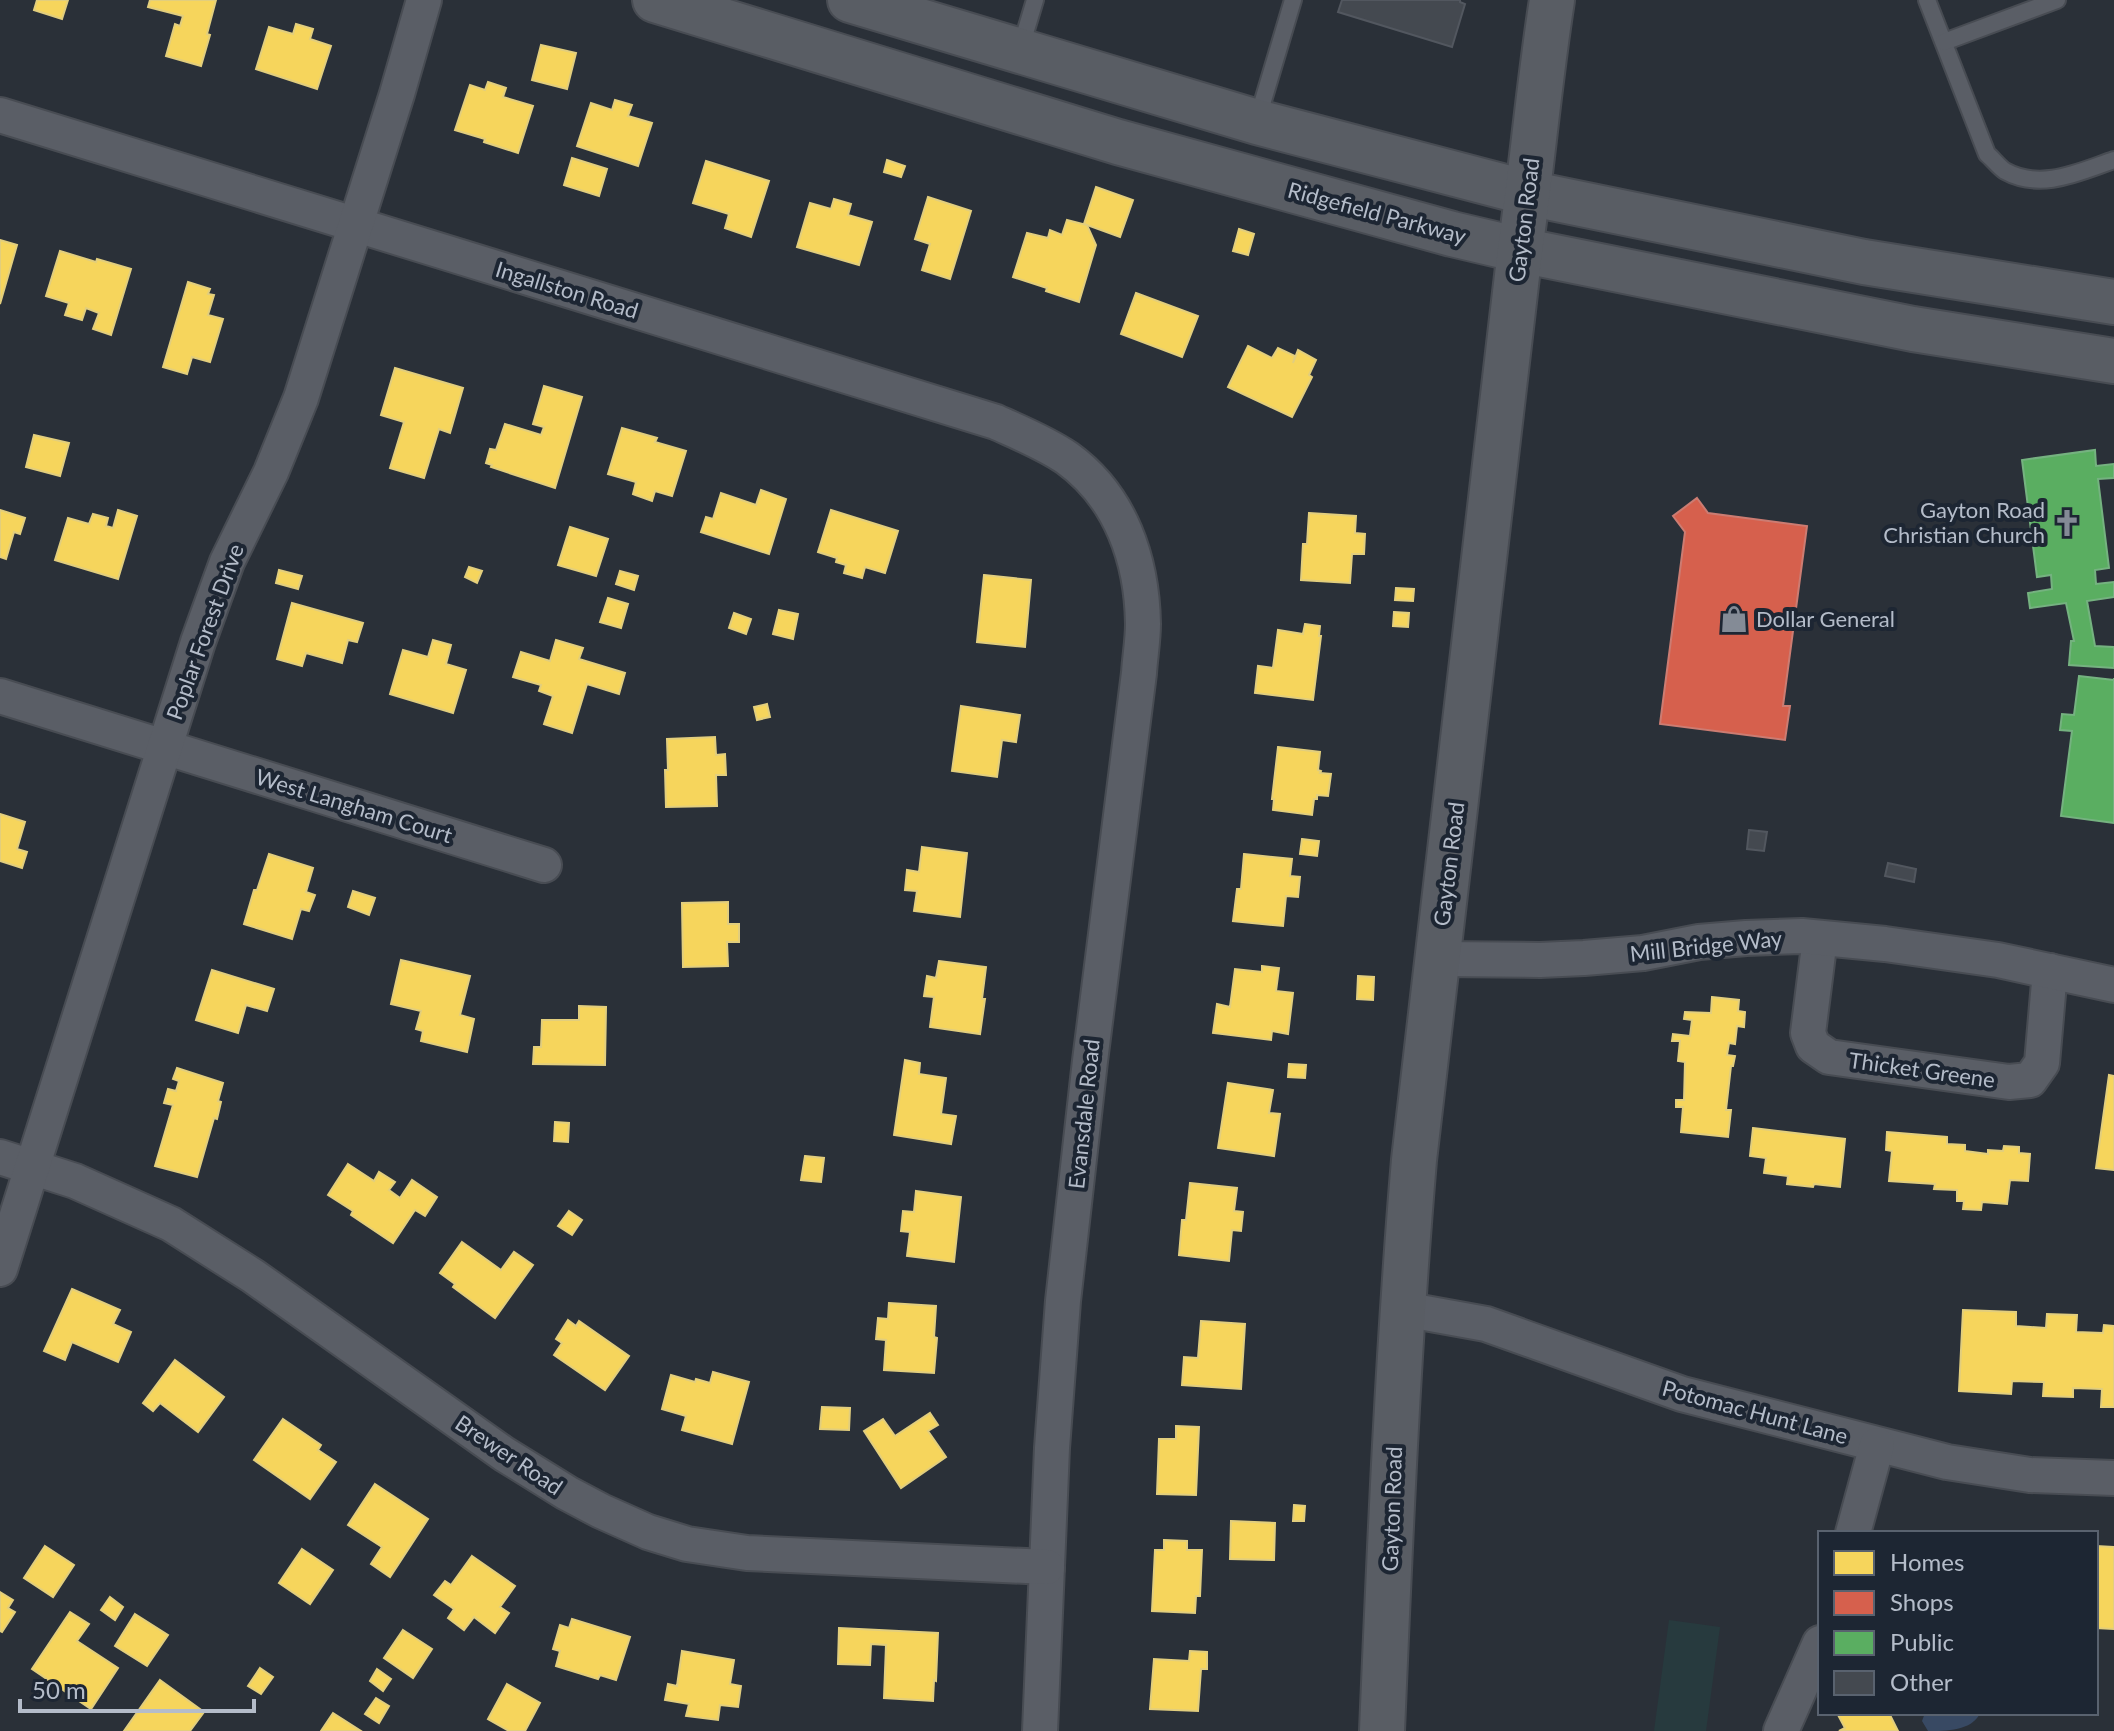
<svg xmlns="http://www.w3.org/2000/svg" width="2114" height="1731" viewBox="0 0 2114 1731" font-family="Lato,sans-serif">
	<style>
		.green { fill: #273a3e }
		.water { fill: #384963 }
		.homes { fill: #f6d55c; stroke: #e2ce7d; stroke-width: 2 }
		.shops { fill: #d6604d; stroke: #cc7c72; stroke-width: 2 }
		.public { fill: #5aae61; stroke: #75b280; stroke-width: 2 }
		.building { fill: #444950; stroke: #52575f; stroke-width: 2 }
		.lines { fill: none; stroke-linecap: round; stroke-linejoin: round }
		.lane-casing { stroke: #484c53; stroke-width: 20 }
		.street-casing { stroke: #484c53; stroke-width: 38 }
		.secondary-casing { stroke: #484c53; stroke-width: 48 }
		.lane { stroke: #5a5e66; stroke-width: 16 }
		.street { stroke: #5a5e66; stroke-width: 34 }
		.secondary { stroke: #595d64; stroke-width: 44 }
		.labels { text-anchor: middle; stroke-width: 8; stroke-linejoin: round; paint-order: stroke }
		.street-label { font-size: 22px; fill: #b4bcc9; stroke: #1d2633 }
		.poi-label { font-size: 22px; fill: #b4bcc9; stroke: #1d2633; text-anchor: end }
	</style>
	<rect width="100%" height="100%" fill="#2a3038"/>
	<!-- green -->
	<polygon class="green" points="1669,1620 1720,1627 1706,1731 1654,1731"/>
	<!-- water -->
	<path class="water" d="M1925,1713H1980C1972,1731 1946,1731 1928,1731L1922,1721Z"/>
	<!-- homes -->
	<g class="homes">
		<polygon points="37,0 68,0 62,19 34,10"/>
		<polygon points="150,0 216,0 207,34 210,35 201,66 166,56 175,24 180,26 183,16 148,7"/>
		<polygon points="296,24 313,29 310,39 331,46 317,89 256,69 269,27 293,34"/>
		<polygon points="541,45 576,53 567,89 532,80"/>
		<polygon points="488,82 506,88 503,97 533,106 518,153 484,142 485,139 455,130 470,85 485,90"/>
		<polygon points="615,100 632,105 628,116 652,123 638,166 577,146 591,103 612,110"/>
		<polygon points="572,158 607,169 599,196 564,185"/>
		<polygon points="887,160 905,166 901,177 884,172"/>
		<polygon points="706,161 769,181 751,237 725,228 729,214 693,203"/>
		<polygon points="1096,187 1133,200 1120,237 1084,224"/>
		<polygon points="928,197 971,211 950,279 922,270 930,244 915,239"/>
		<polygon points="834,199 851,204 848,215 872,222 859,265 797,247 810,203 831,209"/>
		<polygon points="1067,220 1087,225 1096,245 1079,302 1046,291 1047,288 1013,277 1027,233 1048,238 1050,230 1062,235"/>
		<polygon points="1239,229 1254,234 1248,255 1233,251"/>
		<polygon points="0,240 17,245 0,304"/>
		<polygon points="60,251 96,262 97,259 131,269 111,335 93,329 99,313 86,308 82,320 65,315 69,303 46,296"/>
		<polygon points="188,282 210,289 208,294 214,295 208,315 223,319 210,362 192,357 187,374 163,367"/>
		<polygon points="1136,293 1198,316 1182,357 1121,334"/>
		<polygon points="1248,346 1272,358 1278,348 1295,356 1293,363 1298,350 1316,360 1309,375 1312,377 1292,417 1228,387"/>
		<polygon points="395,368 463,388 450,433 439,429 424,478 390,468 404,422 381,415"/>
		<polygon points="544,386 582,397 555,488 491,467 492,465 486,463 490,449 496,450 505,424 541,435 544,427 533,424"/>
		<polygon points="622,428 657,438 655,442 686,451 672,496 655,491 652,501 633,494 636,482 608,474"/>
		<polygon points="34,435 69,443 60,476 26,467"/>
		<polygon points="761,490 786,499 769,554 701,532 706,517 713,519 721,493 756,505"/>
		<polygon points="0,510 25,518 20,534 14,532 6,559 0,557"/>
		<polygon points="118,510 137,516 118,579 55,560 68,518 89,524 93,514 108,518 106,526 113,528"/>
		<polygon points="831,510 898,531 885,573 865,567 862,578 844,573 846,565 836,562 837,558 818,552"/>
		<polygon points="1309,513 1356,516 1355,533 1365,534 1364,554 1352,554 1350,583 1301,580 1303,544 1307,544"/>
		<polygon points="570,527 608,539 596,576 558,565"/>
		<polygon points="469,567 482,571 477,583 465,577"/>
		<polygon points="279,570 302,576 298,589 276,583"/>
		<polygon points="620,571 638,576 634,590 616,584"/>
		<polygon points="984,575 1031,580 1025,647 977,642"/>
		<polygon points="1396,588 1414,589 1413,601 1395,600"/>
		<polygon points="608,598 628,604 621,628 600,622"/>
		<polygon points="292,603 363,623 357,642 348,640 342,663 306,653 302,666 277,659"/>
		<polygon points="779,610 798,614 793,639 773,634"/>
		<polygon points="1394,612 1409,613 1408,627 1393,626"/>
		<polygon points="734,613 751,619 746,634 729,628"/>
		<polygon points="1305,624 1320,626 1319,636 1321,636 1313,700 1255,693 1258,666 1273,668 1278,630 1303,634"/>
		<polygon points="433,640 451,645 446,664 466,670 453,713 390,694 403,650 428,657"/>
		<polygon points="556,640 583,648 579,659 625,673 619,694 587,684 572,733 544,724 553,696 539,691 541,685 513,677 521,652 550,661"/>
		<polygon points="767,704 770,717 757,720 754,707"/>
		<polygon points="961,706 1020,715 1016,742 1002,740 997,777 952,771"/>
		<polygon points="715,737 716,755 725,754 726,775 716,775 717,806 666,807 665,770 668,770 667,739"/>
		<polygon points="1278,747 1320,752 1318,770 1321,771 1320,773 1331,774 1328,796 1317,795 1317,799 1314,799 1312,815 1273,810 1274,799 1272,799"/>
		<polygon points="0,814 25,822 17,849 27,852 22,868 0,861"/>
		<polygon points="1302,839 1319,841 1317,856 1300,854"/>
		<polygon points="922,847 967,853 960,917 914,911 917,891 905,890 907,870 919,872"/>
		<polygon points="269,854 313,868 306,892 315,895 309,911 301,909 292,939 244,924 254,890 257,890"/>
		<polygon points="1244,854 1292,859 1290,876 1300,877 1298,897 1286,896 1283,926 1233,921 1237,889 1241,889"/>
		<polygon points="353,891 375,898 369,915 348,907"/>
		<polygon points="728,902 728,924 739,924 739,942 727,942 728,966 683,967 682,903"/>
		<polygon points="401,960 470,976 460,1015 474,1019 467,1052 421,1041 423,1031 416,1029 421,1011 391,1004"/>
		<polygon points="939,961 986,967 982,999 985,999 980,1034 930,1027 934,997 924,996 927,976 936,978"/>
		<polygon points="1262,966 1279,968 1276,991 1293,993 1288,1034 1272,1031 1271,1040 1213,1033 1217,1004 1230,1007 1235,969 1262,972"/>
		<polygon points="212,970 274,989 267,1011 246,1005 238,1033 196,1020"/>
		<polygon points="1358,976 1374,977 1373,1000 1357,999"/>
		<polygon points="1712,997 1739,1000 1738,1011 1745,1012 1744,1027 1737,1026 1735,1044 1729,1043 1727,1055 1735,1056 1733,1066 1731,1066 1726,1110 1731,1110 1728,1137 1681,1132 1683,1107 1676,1107 1676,1100 1684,1100 1685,1062 1678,1061 1680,1041 1672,1041 1673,1034 1690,1036 1692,1020 1684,1019 1685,1012 1711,1013"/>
		<polygon points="579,1006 606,1007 605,1065 533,1064 534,1047 541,1047 542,1020 579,1020"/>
		<polygon points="905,1060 920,1063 919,1074 946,1078 941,1114 956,1116 951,1144 894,1135"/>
		<polygon points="1289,1064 1306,1065 1305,1078 1288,1077"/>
		<polygon points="177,1068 223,1083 218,1101 221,1102 217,1119 214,1118 197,1177 155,1166 173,1105 164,1103 168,1089 176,1091 179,1081 173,1079"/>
		<polygon points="2109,1075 2114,1076 2114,1170 2096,1168"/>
		<polygon points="1228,1083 1273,1090 1269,1113 1280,1114 1274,1156 1218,1148"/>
		<polygon points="555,1122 569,1123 568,1142 554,1141"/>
		<polygon points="1753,1128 1845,1139 1840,1187 1814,1184 1813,1187 1787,1184 1788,1176 1764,1173 1766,1158 1750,1156"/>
		<polygon points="1887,1132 1947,1137 1947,1144 1965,1145 1965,1151 1988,1154 1988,1150 2003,1151 2004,1146 2019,1147 2019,1153 2030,1154 2028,1181 2010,1180 2007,1204 1982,1202 1981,1210 1963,1209 1964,1201 1957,1201 1957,1190 1934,1189 1935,1184 1889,1181 1892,1151 1886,1150"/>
		<polygon points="805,1156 824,1158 821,1182 801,1180"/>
		<polygon points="348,1164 374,1181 379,1172 395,1182 389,1190 400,1198 412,1180 437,1197 425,1216 415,1210 393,1243 351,1215 353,1211 328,1195"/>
		<polygon points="1190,1183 1237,1188 1234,1211 1243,1212 1241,1231 1232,1230 1229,1261 1179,1255 1182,1220 1186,1220"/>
		<polygon points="916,1191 961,1197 954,1262 907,1256 910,1232 901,1231 903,1211 914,1212"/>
		<polygon points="569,1211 582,1220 572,1235 558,1226"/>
		<polygon points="462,1242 501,1270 514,1252 533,1265 495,1318 453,1287 455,1284 440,1273"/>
		<polygon points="72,1289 120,1310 113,1324 131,1332 118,1362 72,1342 65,1360 44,1351"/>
		<polygon points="889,1303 936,1306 934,1337 937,1338 934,1373 884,1370 886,1340 876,1339 878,1318 888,1319"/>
		<polygon points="1963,1310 2016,1312 2016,1326 2046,1328 2047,1314 2077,1315 2076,1332 2103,1333 2104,1325 2114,1326 2114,1407 2101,1407 2102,1389 2073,1388 2073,1397 2043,1396 2044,1382 2012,1381 2011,1394 1959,1391"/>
		<polygon points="568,1320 576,1326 579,1321 629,1356 605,1390 554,1355 562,1343 556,1339"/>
		<polygon points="1201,1321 1245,1324 1241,1389 1182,1385 1184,1357 1198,1358"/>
		<polygon points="175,1360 224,1397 198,1432 160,1403 153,1411 143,1403"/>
		<polygon points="713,1372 749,1382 732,1444 682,1430 686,1416 662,1409 671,1375 695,1382 696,1379 710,1383"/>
		<polygon points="822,1407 850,1408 849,1430 820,1429"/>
		<polygon points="930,1413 938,1425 928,1431 946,1457 901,1488 864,1431 883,1419 895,1436"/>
		<polygon points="283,1419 321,1445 318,1450 336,1462 310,1499 254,1460"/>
		<polygon points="1176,1426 1199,1427 1196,1495 1157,1494 1159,1439 1176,1439"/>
		<polygon points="375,1484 428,1519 390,1577 371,1564 382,1547 348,1525"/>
		<polygon points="1294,1505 1305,1506 1304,1521 1293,1521"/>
		<polygon points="1231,1521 1275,1523 1274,1560 1230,1559"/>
		<polygon points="1164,1540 1187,1541 1187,1550 1202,1550 1200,1596 1196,1596 1195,1613 1152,1611 1155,1550 1164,1550"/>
		<polygon points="45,1546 74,1565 53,1597 24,1578"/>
		<polygon points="2096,1546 2114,1547 2114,1629 2096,1628"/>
		<polygon points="302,1549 333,1570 310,1604 279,1583"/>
		<polygon points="472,1556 515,1586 500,1607 509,1613 495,1633 474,1617 464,1630 448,1618 454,1609 434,1595 445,1581 451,1585"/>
		<polygon points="0,1592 13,1600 8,1608 15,1612 2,1632 0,1631"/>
		<polygon points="110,1597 123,1607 115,1620 101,1610"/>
		<polygon points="70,1612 89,1624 77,1641 118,1668 91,1709 32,1669"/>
		<polygon points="135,1614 168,1635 147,1666 115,1646"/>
		<polygon points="572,1619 630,1637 616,1680 600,1675 598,1679 556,1666 560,1651 553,1649 560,1625 569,1628"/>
		<polygon points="839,1628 938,1633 936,1681 934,1680 933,1701 884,1698 886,1645 871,1644 870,1665 838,1664"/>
		<polygon points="403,1630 432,1649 413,1678 384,1658"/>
		<polygon points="682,1651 734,1660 730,1684 741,1686 738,1707 720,1705 718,1720 686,1716 689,1704 665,1700 668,1684 677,1686"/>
		<polygon points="1190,1651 1207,1652 1207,1669 1201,1669 1198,1711 1150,1709 1154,1659 1189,1661"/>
		<polygon points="260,1668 273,1677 261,1694 248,1686"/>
		<polygon points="377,1669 391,1679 383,1691 370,1681"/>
		<polygon points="160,1680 204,1712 190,1731 124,1731"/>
		<polygon points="507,1684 540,1703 525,1731 509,1731 488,1719"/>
		<polygon points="376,1698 389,1706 379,1723 365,1714"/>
		<polygon points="333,1713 361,1731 321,1731"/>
		<polygon points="1837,1713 1889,1713 1898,1731 1839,1731 1845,1728"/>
	</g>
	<!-- shops -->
	<polygon class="shops" points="1697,498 1708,513 1807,526 1783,706 1790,706 1785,740 1660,724 1685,532 1673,516"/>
	<!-- public -->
	<g class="public">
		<polygon points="2095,450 2096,466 2114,464 2114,478 2098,479 2109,568 2095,570 2096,584 2114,582 2114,597 2087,601 2095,646 2114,647 2114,668 2069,665 2071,641 2074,641 2066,603 2030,608 2028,593 2052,589 2051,575 2037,577 2022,460"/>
		<polygon points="2079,676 2114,680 2114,678 2114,823 2061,816 2072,731 2060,730 2062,714 2074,715"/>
	</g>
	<!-- building -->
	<g class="building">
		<polygon points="1342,0 1460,0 1460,2 1465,4 1452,47 1338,12"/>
		<polygon points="1749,830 1767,832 1764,851 1747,849"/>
		<polygon points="1888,863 1916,869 1914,882 1885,876"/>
	</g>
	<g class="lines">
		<!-- lane casing -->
		<g class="lane-casing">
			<g id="lane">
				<path d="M1927,0L1987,154C1993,159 1999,167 2005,171C2041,191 2079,172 2114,160"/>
				<polyline points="1944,42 2057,0"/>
				<polyline points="1020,50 1035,0"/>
				<polyline points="1257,121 1293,0"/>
			</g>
		</g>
		<!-- street casing -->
		<g class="street-casing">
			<g id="street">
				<path d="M0,115L996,422C1020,433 1045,443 1067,458C1121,497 1142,560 1143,624C1143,640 1140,657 1139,673L1090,1061L1063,1301L1052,1448L1040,1731"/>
				<polyline points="0,696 544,865"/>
				<polyline points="1820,938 1808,1033 1813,1046 1829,1057 2009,1082 2030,1080 2042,1063 2050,971"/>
				<polyline points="1438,959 1540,960 1584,958 1643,953 1699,942 1746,938 1802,936 1885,944 1998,960 2114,985"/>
				<polyline points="0,1157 75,1181 171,1224 253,1276 504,1454 567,1493 601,1511 648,1532 687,1544 747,1553 1047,1567"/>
				<polyline points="0,1269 198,642 227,562 271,472 301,398 397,94 424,0"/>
				<polyline points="1403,1309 1486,1324 1682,1394 1947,1462 2030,1475 2114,1478"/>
				<polyline points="1853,1533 1877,1445"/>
				<polyline points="1781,1731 1820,1643"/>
			</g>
		</g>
		<!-- secondary casing -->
		<g class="secondary-casing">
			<g id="secondary">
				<polyline points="655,0 1118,142 1452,234 1520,250 1913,329 2114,361"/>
				<polyline points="850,0 1257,122 1528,193 1864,262 2114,302"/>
				<path d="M1382,1731C1390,1540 1398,1350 1414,1160L1520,250C1532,167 1539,83 1552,0"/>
			</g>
		</g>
		<!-- lane -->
		<use href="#lane" class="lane"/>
		<!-- street -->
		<use href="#street" class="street"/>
		<!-- secondary -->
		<use href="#secondary" class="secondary"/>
	</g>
	<!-- icons -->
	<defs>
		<g id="church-bare" transform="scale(2.16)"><path d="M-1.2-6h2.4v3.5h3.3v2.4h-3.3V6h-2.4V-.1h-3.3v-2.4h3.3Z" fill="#848b96" stroke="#1d2633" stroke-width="2.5" paint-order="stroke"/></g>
		<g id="shop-bare" transform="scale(2.16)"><path d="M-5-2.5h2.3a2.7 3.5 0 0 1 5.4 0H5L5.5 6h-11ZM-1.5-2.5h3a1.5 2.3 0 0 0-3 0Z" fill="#848b96" stroke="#1d2633" stroke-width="2.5" paint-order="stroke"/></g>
	</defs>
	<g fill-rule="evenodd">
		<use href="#church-bare" x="2067" y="523"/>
		<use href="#shop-bare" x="1734" y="619"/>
	</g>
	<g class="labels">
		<!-- street labels -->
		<g class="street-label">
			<text transform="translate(1377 213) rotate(15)" y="8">Ridgefield Parkway</text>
			<text transform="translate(1524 220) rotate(-83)" y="8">Gayton Road</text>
			<text transform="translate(567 290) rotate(17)" y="8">Ingallston Road</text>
			<text transform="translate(205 632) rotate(-70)" y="8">Poplar Forest Drive</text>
			<text transform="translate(354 806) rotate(17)" y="8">West Langham Court</text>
			<text transform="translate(1449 864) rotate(-83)" y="8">Gayton Road</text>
			<text transform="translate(1706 946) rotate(-6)" y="8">Mill Bridge Way</text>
			<text transform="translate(1922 1070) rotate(8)" y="8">Thicket Greene</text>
			<text transform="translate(1084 1114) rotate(-84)" y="8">Evansdale Road</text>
			<text transform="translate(1755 1412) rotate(15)" y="8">Potomac Hunt Lane</text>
			<text transform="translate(509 1455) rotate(34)" y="8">Brewer Road</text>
			<text transform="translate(1392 1509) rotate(-88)" y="8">Gayton Road</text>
		</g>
		<!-- poi labels -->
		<g class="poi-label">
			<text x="2045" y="518">Gayton Road<tspan x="2045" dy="25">Christian Church</tspan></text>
			<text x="1756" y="627" text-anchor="start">Dollar General</text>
		</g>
	</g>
	<!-- legend -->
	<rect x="1818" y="1531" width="280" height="184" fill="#1d2633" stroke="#59626f" stroke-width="2"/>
	<rect x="1834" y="1551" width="40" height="24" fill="#f6d55c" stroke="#59626f" stroke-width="2"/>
	<text x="1890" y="1571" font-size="24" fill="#b4bcc9">Homes</text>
	<rect x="1834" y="1591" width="40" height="24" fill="#d6604d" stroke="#59626f" stroke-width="2"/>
	<text x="1890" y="1611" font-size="24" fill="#b4bcc9">Shops</text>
	<rect x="1834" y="1631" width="40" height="24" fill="#5aae61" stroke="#59626f" stroke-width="2"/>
	<text x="1890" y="1651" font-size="24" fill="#b4bcc9">Public</text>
	<rect x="1834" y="1671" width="40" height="24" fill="#444950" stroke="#59626f" stroke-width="2"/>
	<text x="1890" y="1691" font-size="24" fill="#b4bcc9">Other</text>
	<!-- scale -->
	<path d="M20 1699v12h234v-12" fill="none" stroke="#b4bcc9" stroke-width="4"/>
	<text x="32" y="1699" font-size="24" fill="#b4bcc9" stroke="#1d2633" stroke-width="6" paint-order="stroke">50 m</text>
</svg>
